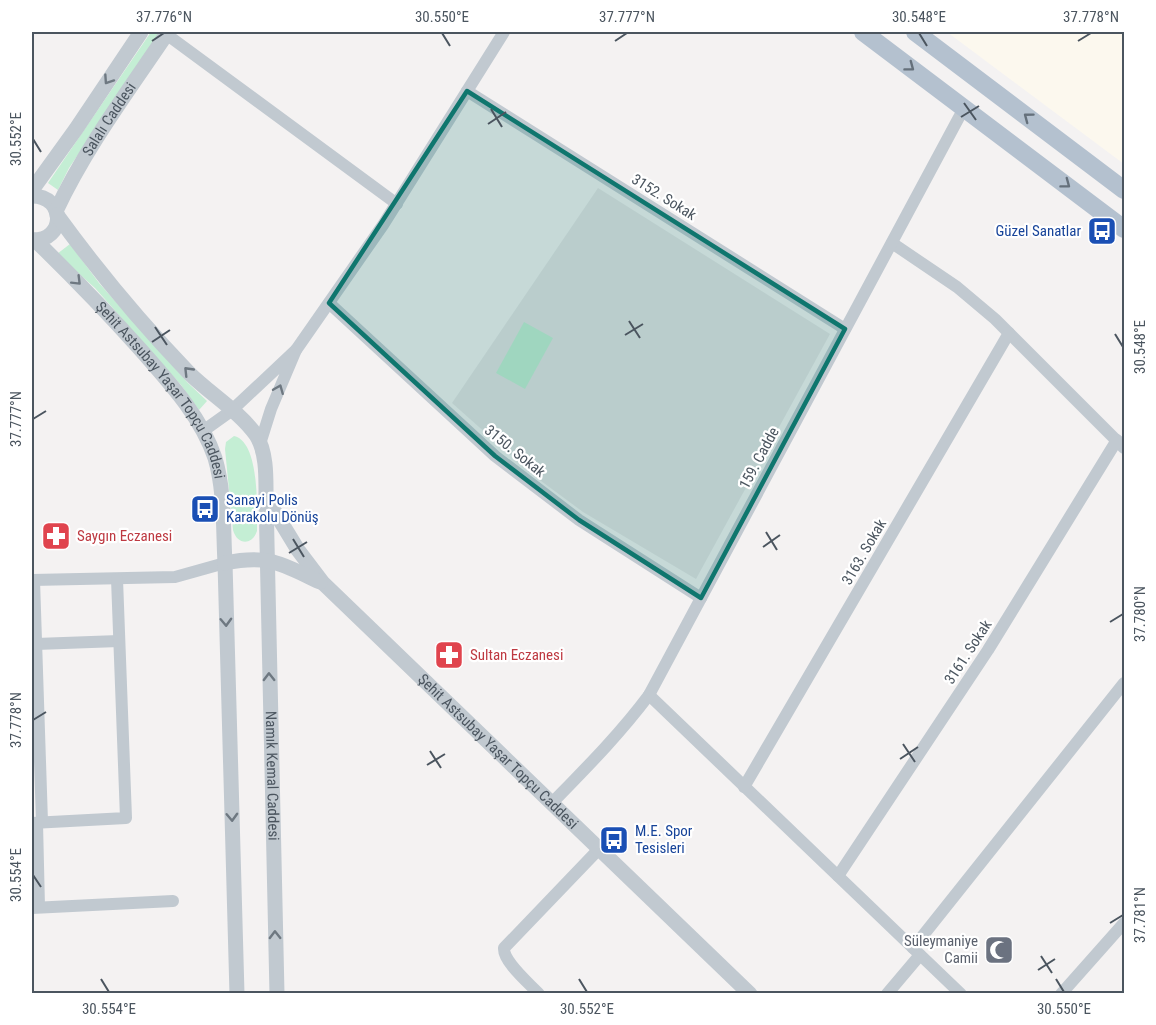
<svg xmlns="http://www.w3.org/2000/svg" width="1156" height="1025" viewBox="0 0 1156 1025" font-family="'Roboto Condensed',sans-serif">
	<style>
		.commercial { fill: #fcf8ee }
		.education { fill: #e5e3e4 }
		.green { fill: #c4eed4 }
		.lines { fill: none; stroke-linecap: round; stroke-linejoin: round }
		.minor { stroke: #c1c9d0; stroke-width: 12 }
		.tertiary { stroke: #c1c9d0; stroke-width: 15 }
		.primary { stroke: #b4c1cf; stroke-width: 18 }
		.oneway { stroke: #65707b }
		.oneway2 { stroke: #6e7881 }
		.marked { fill: #0f766e; fill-opacity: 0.2; stroke: #0f766e; stroke-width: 4.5; stroke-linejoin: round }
		.ticks { fill: none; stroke: #4b555f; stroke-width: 2 }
		.labels { text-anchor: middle; stroke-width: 4.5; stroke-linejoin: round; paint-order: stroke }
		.street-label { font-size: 15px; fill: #4b555f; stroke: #fff }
		.transit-label { font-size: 15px; fill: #164399; stroke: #fff; text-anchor: start }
		.health-label { font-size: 15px; fill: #be3a42; stroke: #fff; text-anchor: start }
		.worship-label { font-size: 15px; fill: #5b616d; stroke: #fff; text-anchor: end }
		.neatline { fill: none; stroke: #4b555f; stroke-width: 2 }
		.ticks-label { font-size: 15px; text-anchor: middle; fill: #4b555f }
	</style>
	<rect width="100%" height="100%" fill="#f4f2f2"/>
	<!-- commercial -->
	<polygon class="commercial" points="947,32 1124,32 1124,164"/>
	<!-- education -->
	<polygon class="education" points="598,188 830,334 696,579 583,512 533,475 452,403"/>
	<!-- green -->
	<g class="green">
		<polygon points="151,32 160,32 69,168 58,190 48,183"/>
		<polygon points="70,244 99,283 188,383 207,401 199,410 181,385 95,288 57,254"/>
		<polygon points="524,322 553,338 525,389 496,373"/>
		<path d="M234,436C260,442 257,509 257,531C252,546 237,545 233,530L225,449L226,442Z"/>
	</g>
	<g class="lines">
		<!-- minor -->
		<g class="minor">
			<polyline points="166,34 397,204"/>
			<polyline points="467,91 845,329"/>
			<polyline points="892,243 957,287 995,319 1124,448"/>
			<polyline points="329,303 495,456 579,520 701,598"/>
			<polyline points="296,350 383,225 504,32"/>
			<polyline points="203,431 231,411 296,350 271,409 260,444"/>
			<polyline points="32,580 175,577 225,563"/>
			<polyline points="34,580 42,822"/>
			<polyline points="36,644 119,641"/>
			<polyline points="649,695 961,994"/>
			<polyline points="744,787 1009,333"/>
			<path d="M552,803C586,768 619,735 649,695L964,108"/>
			<polyline points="32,823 126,818 117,579"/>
			<polyline points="37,823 39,907"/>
			<polyline points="838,876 988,650 1117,440"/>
			<polyline points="32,908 173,901"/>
			<polyline points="913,948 1124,683"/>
			<path d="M539,994C530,984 503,962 504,948L599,849"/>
			<polyline points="887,994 920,955"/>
			<polyline points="1061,994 1124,923"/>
		</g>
		<!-- tertiary -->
		<g class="tertiary">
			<polyline points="32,190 76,129 141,32"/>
			<path d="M32,196C66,196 66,241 32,240"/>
			<path id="s1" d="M56,211C86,147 129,90 168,32"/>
			<path id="s2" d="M57,215C97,270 141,323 189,373C209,393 240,412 256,435C267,452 266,478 266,498L277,994"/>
			<path id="s3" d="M35,240C71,275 106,311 140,349C169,382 201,416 215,458C225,492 223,529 225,563L237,994"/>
			<path id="s4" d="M267,499L298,550L323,583L750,994"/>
			<path d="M225,563C269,554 281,564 320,582"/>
		</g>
		<!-- primary -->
		<g class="primary">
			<polyline points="863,32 1124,229"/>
			<polyline points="915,32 1124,190"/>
		</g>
	</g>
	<!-- one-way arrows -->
	<defs><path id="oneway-chevron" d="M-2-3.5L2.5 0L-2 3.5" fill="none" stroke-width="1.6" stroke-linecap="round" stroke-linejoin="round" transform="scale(1.5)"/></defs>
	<g class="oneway">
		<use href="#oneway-chevron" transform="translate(910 67) rotate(37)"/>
		<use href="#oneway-chevron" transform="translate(1028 117) rotate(-143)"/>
		<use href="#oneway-chevron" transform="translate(1066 184) rotate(37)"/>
	</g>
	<g class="oneway2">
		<use href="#oneway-chevron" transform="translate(108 80) rotate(124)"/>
		<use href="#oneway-chevron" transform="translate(77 281) rotate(45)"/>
		<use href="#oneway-chevron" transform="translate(188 371) rotate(-134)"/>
		<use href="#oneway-chevron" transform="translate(279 389) rotate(-68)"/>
		<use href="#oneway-chevron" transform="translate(226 622) rotate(88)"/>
		<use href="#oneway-chevron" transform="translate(269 677) rotate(-91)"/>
		<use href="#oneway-chevron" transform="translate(232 817) rotate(88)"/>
		<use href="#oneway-chevron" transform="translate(275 935) rotate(-91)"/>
	</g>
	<!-- marked area -->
	<path class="marked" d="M467,91L845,329L701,598L579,520L495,456L329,303Z"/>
	<!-- ticks -->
	<path class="ticks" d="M442,33L450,46M919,33L927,46M152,41L164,33M615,41L627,33M1078,41L1091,33M964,103L976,120M491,109L502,127M961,117L979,106M488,124L506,112M33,139L41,152M629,321L640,338M155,327L167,345M1115,334L1123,347M625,335L643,324M152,342L170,330M33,419L46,411M766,532L777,550M293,539L304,557M763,547L780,535M289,553L307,542M1110,622L1123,614M33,720L46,712M903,744L915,762M430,751L441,768M900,759L918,747M427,765L445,754M33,875L41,887M1110,923L1123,915M1041,956L1052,973M1038,970L1055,959M101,979L109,992M579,979L587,992M1056,979L1064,992"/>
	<!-- icons -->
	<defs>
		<g id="bus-square" transform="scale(1.5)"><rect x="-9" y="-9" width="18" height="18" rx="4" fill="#1a4fb4" stroke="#fff"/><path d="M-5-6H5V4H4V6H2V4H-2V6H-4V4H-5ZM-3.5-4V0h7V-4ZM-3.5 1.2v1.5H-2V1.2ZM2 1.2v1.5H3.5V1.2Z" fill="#fff"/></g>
		<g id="pharmacy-square" transform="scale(1.5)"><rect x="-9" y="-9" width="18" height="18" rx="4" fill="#e0444e" stroke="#fff"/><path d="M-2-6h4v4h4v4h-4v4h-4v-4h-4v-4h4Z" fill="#fff"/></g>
		<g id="mosque-square" transform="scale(1.5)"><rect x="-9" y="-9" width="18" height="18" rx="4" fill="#6b7280" stroke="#fff"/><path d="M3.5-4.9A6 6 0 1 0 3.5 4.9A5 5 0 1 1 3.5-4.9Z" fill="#fff"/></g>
	</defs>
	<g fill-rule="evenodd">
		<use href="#bus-square" x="1102" y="231"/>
		<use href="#bus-square" x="205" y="509"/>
		<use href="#pharmacy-square" x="56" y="536"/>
		<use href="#pharmacy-square" x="449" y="655"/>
		<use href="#bus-square" x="614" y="840"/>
		<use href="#mosque-square" x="999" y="950"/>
	</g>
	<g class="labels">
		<!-- street labels -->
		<g class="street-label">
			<text dy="5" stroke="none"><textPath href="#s1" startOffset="106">Salalı Caddesi</textPath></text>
			<text transform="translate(664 197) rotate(32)" y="5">3152. Sokak</text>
			<text dy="5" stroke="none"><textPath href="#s3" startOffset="198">Şehit Astsubay Yaşar Topçu Caddesi</textPath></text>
			<text transform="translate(515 451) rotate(39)" y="5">3150. Sokak</text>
			<text transform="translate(759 458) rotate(-62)" y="5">159. Cadde</text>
			<text transform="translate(864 552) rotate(-60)" y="5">3163. Sokak</text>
			<text transform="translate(968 652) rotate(-57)" y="5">3161. Sokak</text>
			<text dy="5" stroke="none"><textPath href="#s4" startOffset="344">Şehit Astsubay Yaşar Topçu Caddesi</textPath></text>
			<text dy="5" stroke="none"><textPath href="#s2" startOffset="640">Namık Kemal Caddesi</textPath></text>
		</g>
		<!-- transit labels -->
		<g class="transit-label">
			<text x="1081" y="236" text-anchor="end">Güzel Sanatlar</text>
			<text x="226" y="505">Sanayi Polis<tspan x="226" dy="17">Karakolu Dönüş</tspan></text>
			<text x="635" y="836">M.E. Spor<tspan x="635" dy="17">Tesisleri</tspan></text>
		</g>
		<!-- health labels -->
		<g class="health-label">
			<text x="77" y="541">Saygın Eczanesi</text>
			<text x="470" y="660">Sultan Eczanesi</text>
		</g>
		<!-- worship labels -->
		<g class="worship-label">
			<text x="978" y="946">Süleymaniye<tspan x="978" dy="17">Camii</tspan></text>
		</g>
	</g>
	<!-- border -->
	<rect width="1156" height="1025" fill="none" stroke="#ffffff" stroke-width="66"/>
	<rect x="33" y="33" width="1090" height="959" class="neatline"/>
	<g class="ticks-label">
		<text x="164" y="22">37.776°N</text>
		<text x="442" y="22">30.550°E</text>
		<text x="627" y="22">37.777°N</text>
		<text x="919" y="22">30.548°E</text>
		<text x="1091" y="22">37.778°N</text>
		<text transform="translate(16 139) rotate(-90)" y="5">30.552°E</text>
		<text transform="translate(1140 347) rotate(-90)" y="5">30.548°E</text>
		<text transform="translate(16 419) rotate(-90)" y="5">37.777°N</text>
		<text transform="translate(1140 614) rotate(-90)" y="5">37.780°N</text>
		<text transform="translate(16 720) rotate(-90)" y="5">37.778°N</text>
		<text transform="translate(16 875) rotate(-90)" y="5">30.554°E</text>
		<text transform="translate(1140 915) rotate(-90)" y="5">37.781°N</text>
		<text x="109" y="1014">30.554°E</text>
		<text x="587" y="1014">30.552°E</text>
		<text x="1064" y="1014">30.550°E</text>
	</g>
</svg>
